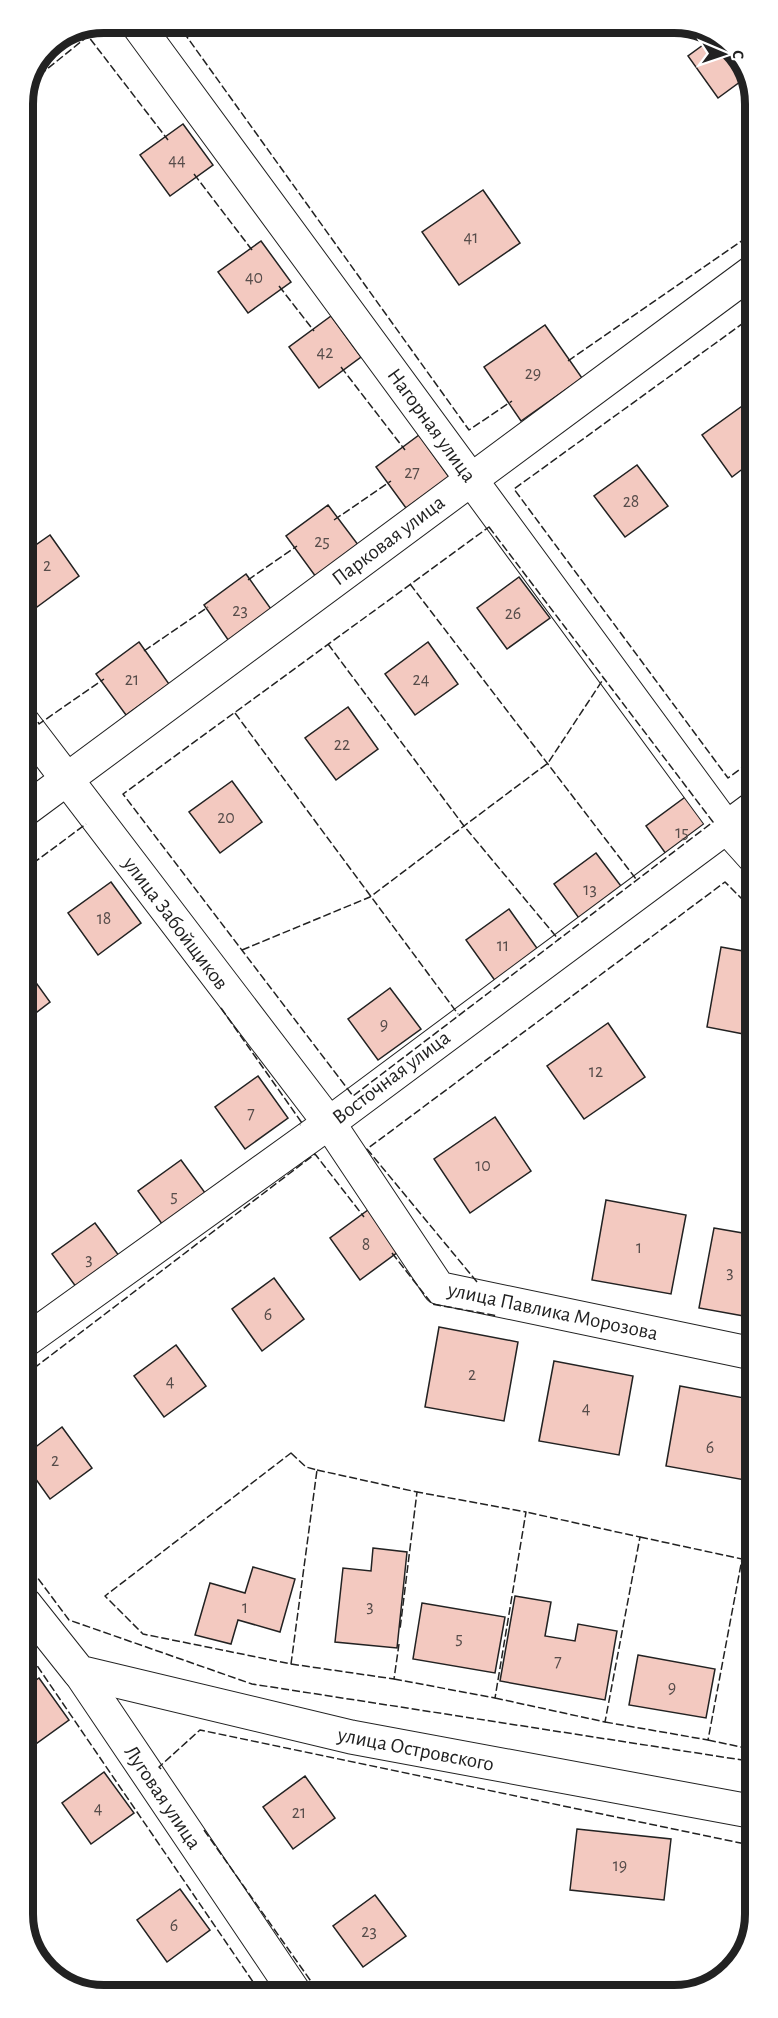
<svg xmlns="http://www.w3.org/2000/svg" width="778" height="2018" viewBox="0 0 778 2018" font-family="'Alegreya Sans',sans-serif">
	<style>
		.building { fill: #f3c9c0; stroke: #222; stroke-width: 1.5 }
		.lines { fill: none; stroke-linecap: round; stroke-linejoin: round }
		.minor-casing { stroke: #222; stroke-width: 34 }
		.secondary-casing { stroke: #222; stroke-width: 35 }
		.minor { stroke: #fff; stroke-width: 32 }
		.secondary { stroke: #fff; stroke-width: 33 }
		.fence { stroke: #222; stroke-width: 1.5; stroke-dasharray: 8 3; stroke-linecap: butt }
		.labels { text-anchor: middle; stroke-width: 4.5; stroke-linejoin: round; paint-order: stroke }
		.number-label { font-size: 18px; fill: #564c4a }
		.street-label { font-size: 21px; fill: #222; stroke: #fff }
		.rim { fill: none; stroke: #222; stroke-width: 8 }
	</style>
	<rect width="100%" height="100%" fill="#fff"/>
	<!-- building -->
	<g class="building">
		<polygon points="714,37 727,43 748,76 718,98 688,56"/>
		<polygon points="183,124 213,165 170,196 140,155"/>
		<polygon points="483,190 520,243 459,285 422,232"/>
		<polygon points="261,241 291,282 248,313 218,272"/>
		<polygon points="23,262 34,277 23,285"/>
		<polygon points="331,316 361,357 319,388 289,347"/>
		<polygon points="545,325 582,378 521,421 484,367"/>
		<polygon points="745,404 753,416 753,461 732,477 702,435"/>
		<polygon points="419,435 449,477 406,508 376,467"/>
		<polygon points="637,465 668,506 625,537 594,496"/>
		<polygon points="328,505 359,546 316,577 286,536"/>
		<polygon points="50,535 79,576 37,607 23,588 23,554"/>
		<polygon points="246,574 276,616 233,647 204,605"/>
		<polygon points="519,577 550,618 507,649 477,608"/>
		<polygon points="139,642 169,684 126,715 96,674"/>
		<polygon points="428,642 458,684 415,715 385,674"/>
		<polygon points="348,707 378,749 336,780 305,738"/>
		<polygon points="232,781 262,822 220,853 189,812"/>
		<polygon points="688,795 718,837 676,868 646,826"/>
		<polygon points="596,853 627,894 584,925 554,884"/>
		<polygon points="111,882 141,923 98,955 68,913"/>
		<polygon points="509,909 539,951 496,982 466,940"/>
		<polygon points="721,947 754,953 754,1036 707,1027"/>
		<polygon points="24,966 50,1002 24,1022"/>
		<polygon points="390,988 421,1029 378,1060 348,1019"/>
		<polygon points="608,1023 645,1077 584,1119 547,1066"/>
		<polygon points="258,1076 288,1118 245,1149 215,1107"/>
		<polygon points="495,1117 531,1171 470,1213 434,1159"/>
		<polygon points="181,1160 211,1201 168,1232 138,1191"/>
		<polygon points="606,1200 686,1215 671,1294 592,1280"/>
		<polygon points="372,1207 402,1249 360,1280 330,1238"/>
		<polygon points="95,1223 125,1264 82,1295 52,1254"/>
		<polygon points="714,1228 754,1235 755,1318 699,1308"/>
		<polygon points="274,1278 304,1319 262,1351 232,1309"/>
		<polygon points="439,1327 518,1342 504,1421 425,1407"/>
		<polygon points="176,1345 206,1386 164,1417 134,1376"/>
		<polygon points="554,1361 633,1376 619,1455 539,1441"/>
		<polygon points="680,1386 755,1400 755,1429 745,1480 666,1466"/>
		<polygon points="62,1427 92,1468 50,1499 25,1464 25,1455"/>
		<polygon points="373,1548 407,1552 397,1648 335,1642 343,1568 371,1571"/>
		<polygon points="253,1567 295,1579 280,1632 238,1620 231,1644 195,1635 210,1583 245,1593"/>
		<polygon points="515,1596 551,1602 545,1636 575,1641 578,1624 617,1631 605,1700 500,1681"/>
		<polygon points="422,1603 505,1617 495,1673 413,1659"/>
		<polygon points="638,1655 715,1669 706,1718 629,1705"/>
		<polygon points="39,1678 69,1720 26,1751 25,1688"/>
		<polygon points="104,1772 134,1813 91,1844 62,1803"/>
		<polygon points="305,1776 335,1818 293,1849 263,1807"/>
		<polygon points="577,1829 671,1839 664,1900 570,1890"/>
		<polygon points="180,1889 210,1930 167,1962 137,1920"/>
		<polygon points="375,1895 406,1936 363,1967 333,1926"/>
	</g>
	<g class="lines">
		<!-- minor casing -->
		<g class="minor-casing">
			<g id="minor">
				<polyline points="136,23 727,828 754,858"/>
				<polyline points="24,723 329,1123 439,1288 755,1354"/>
				<polyline points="24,811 753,271"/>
				<polyline points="24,1342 329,1123 754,807"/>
				<polyline points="79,1672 296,1994"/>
			</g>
		</g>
		<!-- secondary casing -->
		<g class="secondary-casing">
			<polyline id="secondary" points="25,1604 79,1672 351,1737 755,1812"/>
		</g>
		<!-- minor -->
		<use href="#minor" class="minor"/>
		<!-- secondary -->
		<use href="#secondary" class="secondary"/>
		<!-- fence -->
		<g class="fence">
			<polyline points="177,23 469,430 512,401"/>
			<polyline points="31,82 88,36 168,140"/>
			<polyline points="194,174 252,250"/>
			<polyline points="279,286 314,331"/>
			<polyline points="753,316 514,489 728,778 754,759"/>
			<polyline points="568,361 753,233"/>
			<polyline points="341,367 405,450"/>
			<polyline points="334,520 391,481"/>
			<polygon points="489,527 713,822 353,1096 123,794"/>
			<polyline points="248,580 297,546"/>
			<polyline points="410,584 636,879"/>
			<polyline points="328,644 464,826 559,940"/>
			<polyline points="144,651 208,607"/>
			<polyline points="235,713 458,1014"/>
			<polyline points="38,722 39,724 104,679"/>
			<polyline points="24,764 30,772 24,777"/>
			<polyline points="24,870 86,824"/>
			<polyline points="242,950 370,897 464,826 548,763 604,678"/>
			<polyline points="221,1008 302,1123 300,1125"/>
			<polyline points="392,1253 432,1304 498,1316"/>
			<polyline points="477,1282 367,1149 725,882 754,911"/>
			<polyline points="25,1375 315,1154 364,1217"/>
			<polygon points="291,1453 306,1467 317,1470 291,1664 143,1634 105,1596"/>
			<polyline points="317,1470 417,1492 400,1629"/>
			<polyline points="750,1560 755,1561"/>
			<polyline points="25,1561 69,1620 252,1684 755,1762"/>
			<polyline points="25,1648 262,1995"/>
			<polyline points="291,1664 394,1679 399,1644"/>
			<polyline points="394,1679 495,1698 526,1512 417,1492"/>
			<polyline points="495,1698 605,1722 640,1537 526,1512"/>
			<polyline points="605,1722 708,1740 742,1559 640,1537"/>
			<polyline points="708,1740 755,1750"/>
			<polyline points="161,1769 159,1767 200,1730 755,1846"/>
			<polyline points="204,1830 320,1994"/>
		</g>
	</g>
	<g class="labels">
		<!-- number labels -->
		<g class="number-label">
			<text x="177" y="166">44</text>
			<text x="471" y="243">41</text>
			<text x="254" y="283">40</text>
			<text x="325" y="358">42</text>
			<text x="533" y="379">29</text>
			<text x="412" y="478">27</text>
			<text x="631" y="507">28</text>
			<text x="322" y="547">25</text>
			<text x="47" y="571">2</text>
			<text x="240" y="616">23</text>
			<text x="513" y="619">26</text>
			<text x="132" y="685">21</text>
			<text x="421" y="685">24</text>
			<text x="342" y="750">22</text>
			<text x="226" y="823">20</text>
			<text x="682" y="838">15</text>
			<text x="590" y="895">13</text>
			<text x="104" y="924">18</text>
			<text x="503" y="951">11</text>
			<text x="384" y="1030">9</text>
			<text x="596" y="1077">12</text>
			<text x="251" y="1119">7</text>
			<text x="483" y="1171">10</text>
			<text x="174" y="1202">5</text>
			<text x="366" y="1250">8</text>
			<text x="639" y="1253">1</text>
			<text x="89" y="1265">3</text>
			<text x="730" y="1278">3</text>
			<text x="268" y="1320">6</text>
			<text x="472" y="1380">2</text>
			<text x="170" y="1387">4</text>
			<text x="586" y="1414">4</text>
			<text x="710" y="1453">6</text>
			<text x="55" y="1466">2</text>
			<text x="370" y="1612">3</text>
			<text x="245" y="1613">1</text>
			<text x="459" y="1644">5</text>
			<text x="558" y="1667">7</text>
			<text x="672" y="1693">9</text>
			<text x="98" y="1814">4</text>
			<text x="299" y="1818">21</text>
			<text x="620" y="1871">19</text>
			<text x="174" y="1931">6</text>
			<text x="369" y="1937">23</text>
		</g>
		<!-- street labels -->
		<g class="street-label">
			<text transform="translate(432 425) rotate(54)" y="7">Нагорная улица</text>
			<text transform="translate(388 540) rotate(-37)" y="7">Парковая улица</text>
			<text transform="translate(176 923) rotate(53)" y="7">улица Забойщиков</text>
			<text transform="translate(391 1077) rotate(-37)" y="7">Восточная улица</text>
			<text transform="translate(553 1311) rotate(12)" y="7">улица Павлика Морозова</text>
			<text transform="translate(416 1749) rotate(11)" y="7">улица Островского</text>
			<text transform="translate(163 1797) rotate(56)" y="7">Луговая улица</text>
		</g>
	</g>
	<!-- crop -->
	<path d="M0 0H778V2018H0ZM104 33H674A71 71 0 0 1 745 104V1914A71 71 0 0 1 674 1985H104A71 71 0 0 1 33 1914V104A71 71 0 0 1 104 33Z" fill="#fff" fill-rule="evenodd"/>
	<path class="rim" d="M104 33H674A71 71 0 0 1 745 104V1914A71 71 0 0 1 674 1985H104A71 71 0 0 1 33 1914V104A71 71 0 0 1 104 33Z"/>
	<!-- north arrow -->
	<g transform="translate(724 54) rotate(92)" stroke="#ffffff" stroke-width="4.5" paint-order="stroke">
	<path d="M0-4.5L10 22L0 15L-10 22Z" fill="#222222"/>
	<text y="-9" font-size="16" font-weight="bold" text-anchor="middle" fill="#222222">С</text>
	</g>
</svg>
